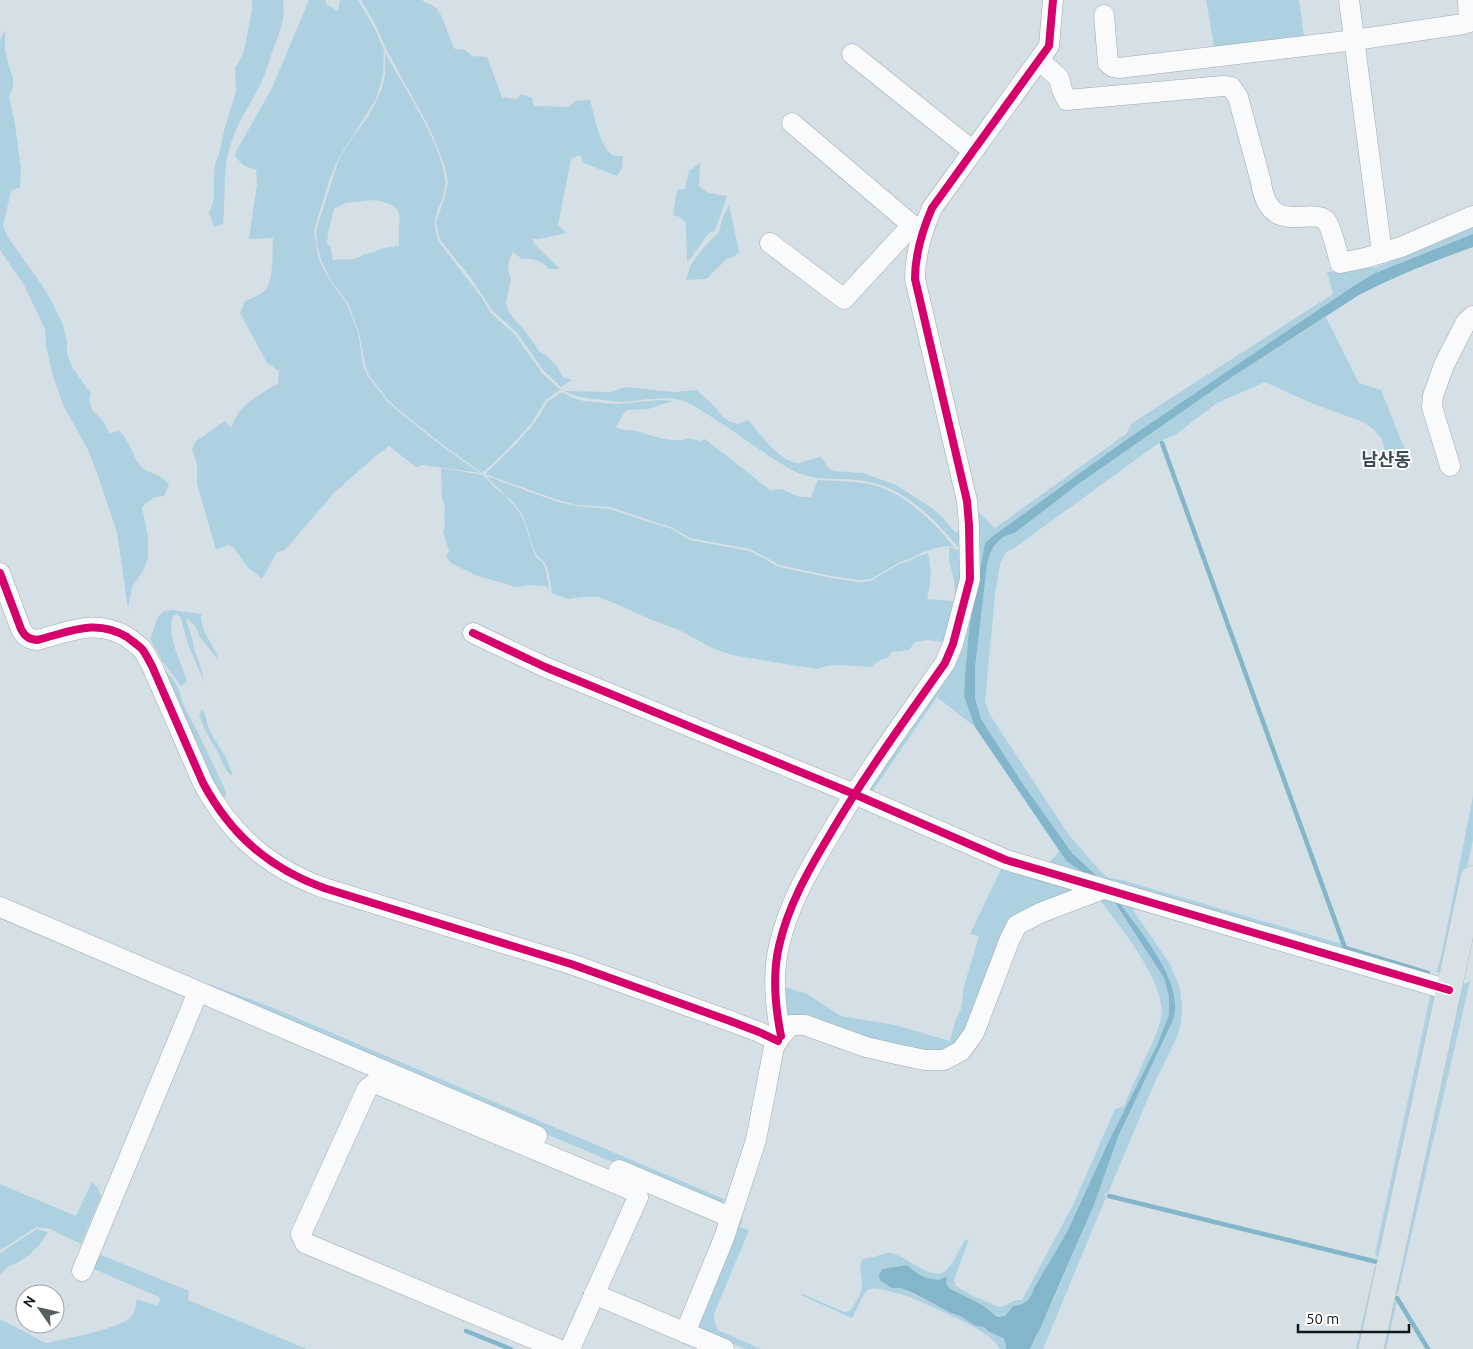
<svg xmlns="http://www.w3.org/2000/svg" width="1473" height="1349" viewBox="0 0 1473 1349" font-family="Ubuntu,'Noto Sans KR',sans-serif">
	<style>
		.green { fill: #add1e1; fill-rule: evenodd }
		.water { fill: #84b6cb }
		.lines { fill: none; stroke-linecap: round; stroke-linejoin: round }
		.stream { stroke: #84b6cb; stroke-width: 4.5 }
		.minor-casing { stroke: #a1aaae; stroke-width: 21 }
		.major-casing { stroke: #b7bdc0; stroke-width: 26 }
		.minor { stroke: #f9fafb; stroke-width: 20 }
		.major { stroke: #d8e2e6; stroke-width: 25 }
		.cycleway-casing { stroke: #fff; stroke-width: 11 }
		.cycleway { stroke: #d6006c; stroke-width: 8 }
		.labels { text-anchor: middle; stroke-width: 4; stroke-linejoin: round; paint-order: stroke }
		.quarter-label { font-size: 18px; font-weight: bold; fill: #3c4d54; stroke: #fff }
	</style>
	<rect width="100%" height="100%" fill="#d5e0e6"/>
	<!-- green -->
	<g class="green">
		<path d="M252,0H283C286,19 279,35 272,52C269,62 266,72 262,81C252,102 238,121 231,143C222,169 226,197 223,224L214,227L209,213L214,199V178L215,164L219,154L225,127L236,92L235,68L242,56L245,47L252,9Z"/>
		<path d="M309,0H326V4L338,11L340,0H358L375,29L384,50L383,75L376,99L338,159L329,181L314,231L319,260L330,281L347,304L358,332L363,365L367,375L387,401L399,412L442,446L480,473L423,465L416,467L389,446L372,459L334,493L284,551L277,552L262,579L247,566L233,547L228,545L216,550L197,484V465L192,449L196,441L225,421L231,428C233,423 235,418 238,413C246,402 266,390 278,384L279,371L267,363L240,313L245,301C252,298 262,295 266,289C274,279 272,251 273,238L249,239L257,184L256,169C246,168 241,165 235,155L238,148L272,88Z"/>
		<path d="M361,0H422C426,4 432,4 436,8C443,14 449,39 455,49L465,50L472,56L487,57L502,97L517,99L521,94L532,98L534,106L570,107L574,101L590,100C595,117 598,141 611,154C615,157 619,156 623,156L622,168L617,176L584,163L580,155L571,159L558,225L567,233L540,239H533L534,244L560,269H549C541,261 534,258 522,259L513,252L509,260L508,271L511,278L506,303L509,313L526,332L539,351L547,356L556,365L563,377L572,380L561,387L544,371L517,333L492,310L471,278L441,241L438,232L436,222L445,197L448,181L445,166L429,127L386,49L377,28Z"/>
		<polygon points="1206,0 1299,0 1304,37 1331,32 1334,41 1215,52"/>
		<path d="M5,31V50L8,64L13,77V88L9,96L15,124L21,170L20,187L11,191L3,226L9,239L42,285L52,302L63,325L67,342V353L72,367L91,394L89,399L92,410L103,421L109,433L119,431C131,441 132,458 143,468C153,476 160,472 169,485L164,496L153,498L142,507L148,537V558L143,571L132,587L128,609L117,532L97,473L88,450L64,407L53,376L46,346L45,329L24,285L0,250V39Z"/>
		<path d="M385,53C404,87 440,140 445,179C448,205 426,211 439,242L482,298L490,312L515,335L542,373L560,390L545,401L531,424L502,455L482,473L443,445L400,411L388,400L368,374L365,365L359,332L348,303L331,281L321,260L317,245L316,231L339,159L354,135L368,117L377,100L382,88L385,75ZM374,200C411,207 396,217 399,246L384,248L371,253L364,254C356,262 344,258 333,260L330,245H327L328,233L334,209L345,203Z"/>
		<polygon points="700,163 699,186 708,193 727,196 715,231 709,233 687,263 686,223 680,217 673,215 677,190 685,189 689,171"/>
		<path d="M729,205L739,251L734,257L727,259L706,279L685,280C689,275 688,270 691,265C694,259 712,237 718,234L723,217Z"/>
		<polygon points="1473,225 1473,234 1373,274 1355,285 993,536 985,543 969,629 965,676 964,696 975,727 937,697 872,792 866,790 954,652 975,509 995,528 1126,434 1132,423 1333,294 1327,272 1376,267 1413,253"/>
		<polygon points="1326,317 1359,383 1381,390 1411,465 1392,464 1384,459 1384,448 1382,439 1373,429 1363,422 1311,403 1265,382 1217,403 1175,435 1163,440 1013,549 1006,552 1000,564 995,595 985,701 990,715 1069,835 1102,873 1109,878 1122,880 1342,944 1345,950 1045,868 1059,851 1067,862 1097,881 1100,879 1072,853 1023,784 981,719 975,698 975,668 987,565 990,554 994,546 1003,537 1016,532 1077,485 1232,377"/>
		<path d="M625,387L675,392L697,390L715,407L722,416L730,422L738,424L748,420C760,433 780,463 798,463C805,462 814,458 821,457L829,469L834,471L863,473L896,485L929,506L940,515L956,533L963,528L965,546L958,547C934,518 902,486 864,481C842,477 817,482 796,472C767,457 741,435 713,418C702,411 692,403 680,400C661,396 646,400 627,402C619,402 612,401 604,400C590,399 578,398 564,391L611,392Z"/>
		<path d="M562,392L573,398L584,401L617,404L659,400L673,401L648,409L626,410L616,427C623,431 629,430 636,431C648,434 676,445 688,438L700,441L705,439L770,490L782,489L792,494L800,497H811L818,480C836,481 864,481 880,487C909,498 935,523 954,547L949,546L940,547L921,553L909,559L900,562L871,579L858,580L831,576L780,565L750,549L690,538L673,528L610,507L576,505L558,500L485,474L514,446L532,426L538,418L547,402Z"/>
		<polygon points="441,468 483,475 494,487 505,495 519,512 525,523 532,548 536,557 543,563 546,570 549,590 546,586 529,585 516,587 475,575 451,563 446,557 449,551 443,532 445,524 444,518 445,507 442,498"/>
		<path d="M486,476L558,502L576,506L609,509L672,529L689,540L750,551L779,567L831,578L858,582L871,581L901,563L910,561L916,557L928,553C932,572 931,580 927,599L955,601L954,580L949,560V547L965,552L950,643L927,640L915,642L909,650L892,652L888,658L882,659L870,667L839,665L827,666L817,669L732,655L714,649L677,629L652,620L614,603L598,597H583L568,599L552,593C550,583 550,570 544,562C540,558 537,556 534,550C529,538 528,524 521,513C512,498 497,489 486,476Z"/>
		<path d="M172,610L201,614C200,632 215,645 219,661L200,637L195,626L187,618L186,620L193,641L194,649L201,668L204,682L188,644L180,616L176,614L173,616C166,637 182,662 187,682L181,686L163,662L150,639L158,617L164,611Z"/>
		<path d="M161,664C166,671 173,678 177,686C181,692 181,701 185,708C200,735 213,764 226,792V795L221,800Z"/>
		<path d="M202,710L205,713C207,729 215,740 223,753C228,760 230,768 233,776C223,770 221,758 216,749C209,738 203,727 199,715Z"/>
		<polygon points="1473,796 1473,840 1444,971 1436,972 1441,957"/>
		<polygon points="1003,865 1079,890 1022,918 964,1043 938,1055 786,1019 785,987 807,994 841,1016 895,1025 950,1041 955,1021 961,1009 964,986 979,936 970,934"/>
		<path d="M1098,898L1141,904L1133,910L1170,964L1180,988L1182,1007L1181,1024L1177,1037L1154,1084L1108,1193L1104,1194L1106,1197L1043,1349H1030L1054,1298L1094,1205L1118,1137L1174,1018C1183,981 1138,929 1118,901L1115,904L1164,978L1169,997V1015L1157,1045L1107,1145L1067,1232L1034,1288L1030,1298L1026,1303L1013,1306L1005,1316L997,1317L984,1306L949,1288L946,1283V1276L939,1281C925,1279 917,1274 907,1265L883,1269L892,1288H901L951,1313L960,1316L976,1326L984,1327L989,1332L1003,1338L1006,1344V1349H1000C989,1328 932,1308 910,1297C902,1295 873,1285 868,1290C862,1295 856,1311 852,1318L801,1295V1293L844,1312L850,1311C854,1306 862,1292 862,1287C863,1280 858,1266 862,1260C865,1257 873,1258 877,1256C881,1255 885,1253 888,1253C906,1253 929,1282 945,1271C952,1266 960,1249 964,1241L969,1239L954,1280L956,1286L973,1296L999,1307C1008,1307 1010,1299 1022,1300L1074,1203L1115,1109L1124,1106C1130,1091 1137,1076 1144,1061C1150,1047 1158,1033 1161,1018C1168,985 1118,923 1098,898Z"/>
		<polygon points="1470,981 1398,1293 1395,1296 1397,1301 1386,1349 1378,1349 1460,986"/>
		<path d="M209,984L271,1007L726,1200C718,1205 711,1202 703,1200L206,991Z"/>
		<polygon points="1431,992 1435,997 1363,1349 1356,1349 1375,1266 1377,1264 1379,1258 1375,1254"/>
		<polygon points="787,1040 781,1057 741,1218 743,1221 739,1227 749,1230 714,1314 714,1320 718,1330 761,1349 746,1349 705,1332 696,1323 774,1069"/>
		<polygon points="92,1182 98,1188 101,1196 81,1244 50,1229 37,1227 0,1250 0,1184 76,1216"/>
		<path d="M37,1229L48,1232C42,1243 31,1255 20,1261C9,1267 8,1265 0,1275V1253Z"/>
		<path d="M99,1254L189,1291L188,1300L307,1349H0V1319L46,1343C64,1339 119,1329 131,1317C135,1313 136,1304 137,1299L157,1306L161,1298L92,1268Z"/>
	</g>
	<!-- water -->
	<g class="water">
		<path d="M1473,234V247C1434,261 1396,276 1359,295L1232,377L1077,485L1016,532L1003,537L994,546L990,554L987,565L975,668V698L981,719L1023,784L1072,853L1100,879L1097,881L1067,862L975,727L964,696L965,676L969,629L985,543L993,536L1126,440L1355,285L1373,274Z"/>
		<path d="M1118,901C1139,930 1183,979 1174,1018L1118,1137L1094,1205L1039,1331L1036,1336L1030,1349H1006V1344L1003,1338L989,1332L984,1327L976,1326L960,1316L951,1313L913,1293L901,1288H892L880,1280L879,1274L883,1269L907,1265C917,1274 925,1279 939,1280L947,1276L946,1283L949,1288L984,1306L997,1317L1005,1316L1013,1306C1026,1305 1030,1300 1034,1288L1067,1232L1107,1145L1157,1045L1169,1015V997L1164,978L1115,903Z"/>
	</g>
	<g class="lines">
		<!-- stream -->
		<g class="stream">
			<polyline points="1162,443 1345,948 1428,973"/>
			<polyline points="1109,1196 1377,1262"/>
			<polyline points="1397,1298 1428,1349"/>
			<polyline points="466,1331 511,1349"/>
		</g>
		<!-- minor casing -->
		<g class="minor-casing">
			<g id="minor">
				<polyline points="1349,0 1382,253"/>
				<polyline points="1104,15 1108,63 1113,67 1119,68 1355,40 1463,24 1469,22 1468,0"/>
				<polyline points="852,54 973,151"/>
				<path d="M1039,60L1059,78L1062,90L1067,100L1223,86L1231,87L1238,97L1261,182C1269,240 1314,204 1327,222C1331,228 1338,255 1340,263L1365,258L1401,247L1473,216"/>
				<polyline points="792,123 912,225 924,228"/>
				<polyline points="770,243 844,299 912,225"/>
				<polyline points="1450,466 1432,407 1433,396 1444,365 1466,322 1473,316"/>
				<path d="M0,573L21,629C25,637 29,639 37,640C70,632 95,618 127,637C132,641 138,645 142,649C146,654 149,661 152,666L203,783C231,835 269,868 324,888L571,964L730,1021L759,1032L778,1041"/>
				<polyline points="473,633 545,667 854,794 1006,860 1449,990"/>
				<polyline points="0,907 537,1136"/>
				<path d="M781,1036C775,1006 772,976 779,946C788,906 808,871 829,836C864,776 905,720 945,663L953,644L970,579L969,525L967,501L915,279C915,254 922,231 932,208L1049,46L1053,0"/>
				<polyline points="619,1170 730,1217"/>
				<polyline points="82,1271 198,992"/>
				<polyline points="594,1294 724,1349"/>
				<polyline points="685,1333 724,1238 756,1140 774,1047 781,1036 791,1025 805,1025 866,1047 896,1054 925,1060 944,1060 961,1051 974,1033 1009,941 1017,925 1040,913 1103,889"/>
				<polyline points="558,1349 305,1243 301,1234 367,1089 375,1083 634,1191 638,1197 570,1349"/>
			</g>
		</g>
		<!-- major casing -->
		<g class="major-casing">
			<polyline id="major" points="1371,1349 1473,878"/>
		</g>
		<!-- minor -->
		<use href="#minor" class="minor"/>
		<!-- major -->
		<use href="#major" class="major"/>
		<!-- cycleway casing -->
		<g class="cycleway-casing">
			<g id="cycleway">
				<path d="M0,573L21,629C25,637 29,639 37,640C70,632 95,618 127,637C132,641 138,645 142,649C146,654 149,661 152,666L203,783C231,835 269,868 324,888L571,964L730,1021L759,1032L778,1041"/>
				<polyline points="473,633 545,667 854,794 1006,860 1449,990"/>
				<path d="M781,1036C775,1006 772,976 779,946C788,906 808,871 829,836C864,776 905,720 945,663L953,644L970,579L969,525L967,501L915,279C915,254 922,231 932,208L1049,46L1053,0"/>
			</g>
		</g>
		<!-- cycleway -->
		<use href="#cycleway" class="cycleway"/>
	</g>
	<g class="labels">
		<!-- quarter labels -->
		<g class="quarter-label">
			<text x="1386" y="466">남산동</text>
		</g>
	</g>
	<!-- north arrow -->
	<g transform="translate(40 1309) rotate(304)"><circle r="24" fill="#ffffff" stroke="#a0a3a4"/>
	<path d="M0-4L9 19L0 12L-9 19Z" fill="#565e62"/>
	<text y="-8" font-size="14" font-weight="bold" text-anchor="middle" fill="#11181b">N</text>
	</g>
	<!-- scale -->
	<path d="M1298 1324v8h111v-8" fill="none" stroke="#11181b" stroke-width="2.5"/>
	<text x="1306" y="1324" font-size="15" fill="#11181b" stroke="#ffffff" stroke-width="4" paint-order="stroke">50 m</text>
</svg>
